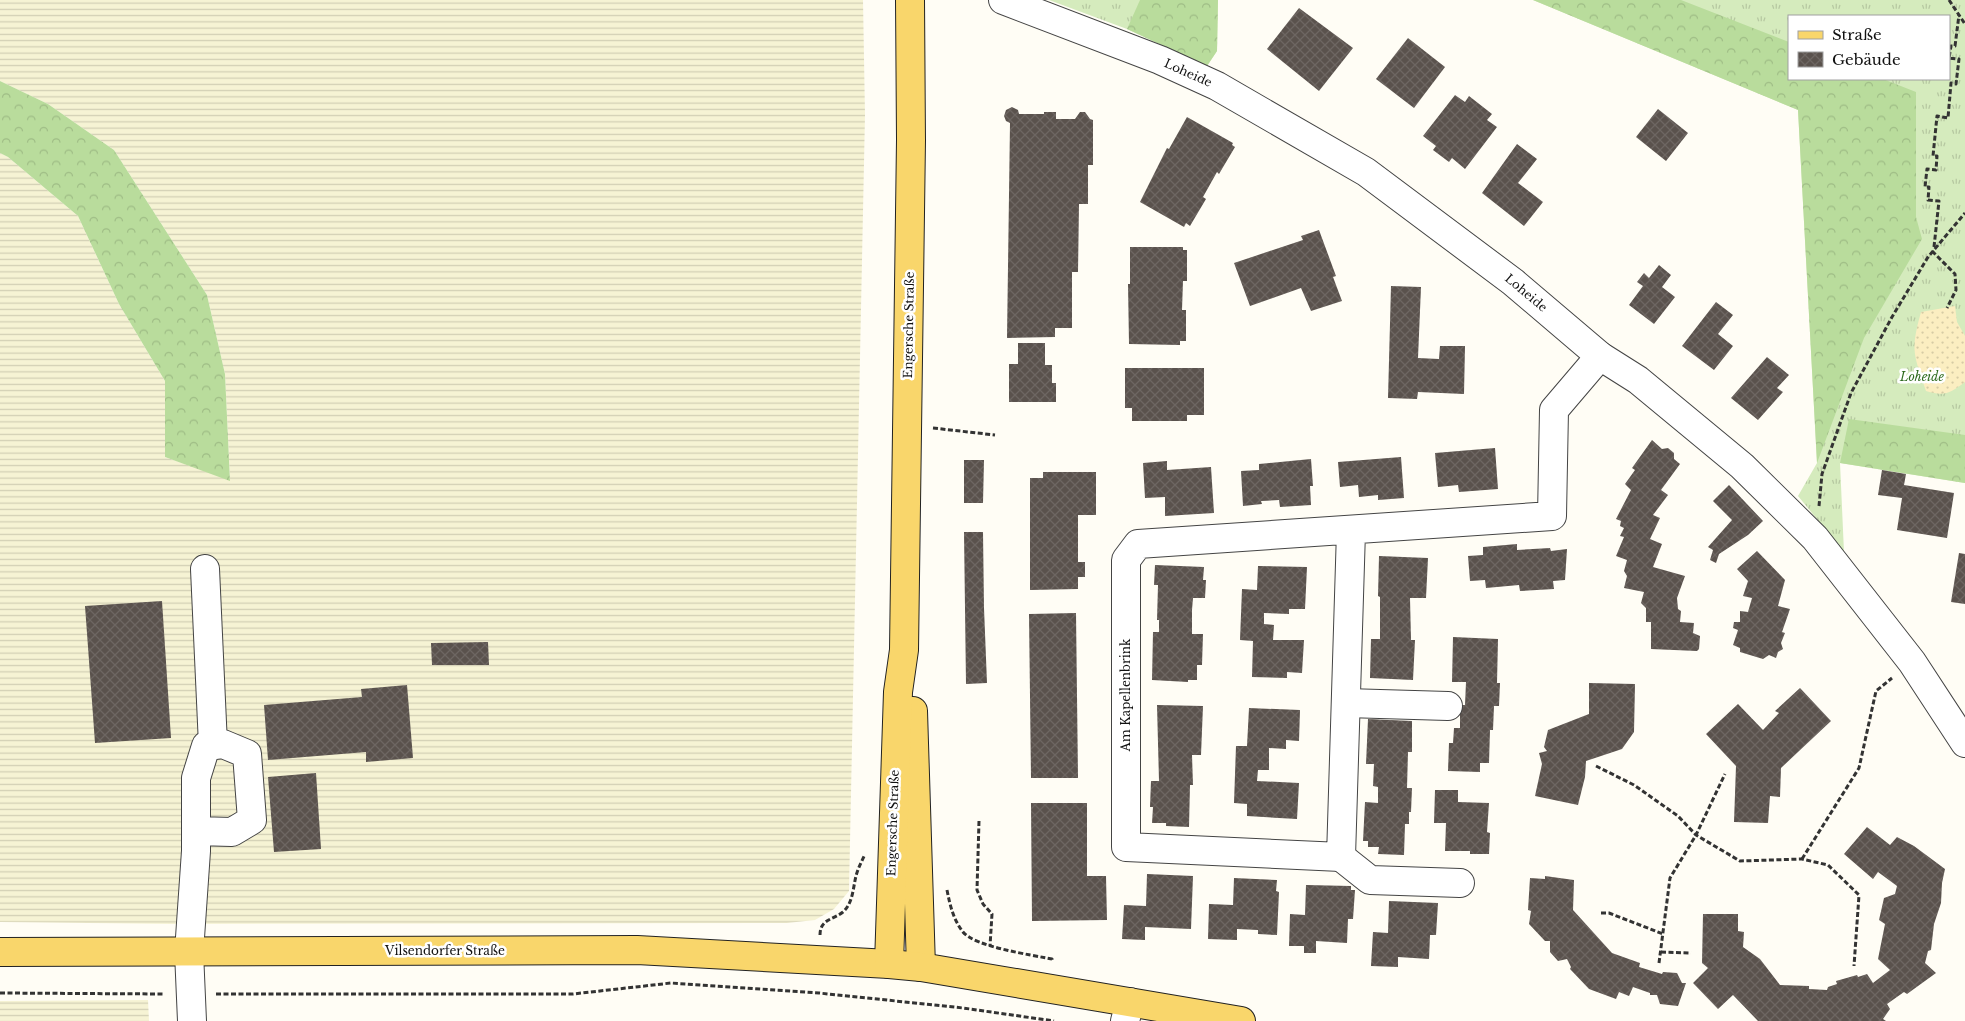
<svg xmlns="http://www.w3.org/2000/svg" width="1965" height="1021" viewBox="0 0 1965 1021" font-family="'Libre Baskerville',serif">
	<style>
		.farmland { fill: url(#farmland-rules) }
		.grass { fill: url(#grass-tufts); fill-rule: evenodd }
		.forest { fill: url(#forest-crowns) }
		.sand { fill: url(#sand-dots) }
		.building { fill: url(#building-cross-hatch) }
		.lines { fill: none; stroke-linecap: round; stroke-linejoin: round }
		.minor-casing { stroke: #444; stroke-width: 30 }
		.major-casing { stroke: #222; stroke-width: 30 }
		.path { stroke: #333; stroke-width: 3; stroke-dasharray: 5 2.5; stroke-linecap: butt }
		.minor { stroke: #fff; stroke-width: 28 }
		.major { stroke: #f9d66b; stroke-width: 28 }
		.labels { text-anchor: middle; stroke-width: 5; stroke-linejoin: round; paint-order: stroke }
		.street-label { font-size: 12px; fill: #111; stroke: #fff }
		.park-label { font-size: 12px; font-style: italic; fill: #2f6b1f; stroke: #fff }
	</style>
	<defs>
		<pattern id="farmland-rules" width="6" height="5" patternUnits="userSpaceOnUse" patternTransform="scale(1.25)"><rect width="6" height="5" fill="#f6f3d4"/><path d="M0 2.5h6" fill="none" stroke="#d2cfb5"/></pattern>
		<pattern id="grass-tufts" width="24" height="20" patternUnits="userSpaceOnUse" patternTransform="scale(1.25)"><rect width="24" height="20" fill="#d5ebbd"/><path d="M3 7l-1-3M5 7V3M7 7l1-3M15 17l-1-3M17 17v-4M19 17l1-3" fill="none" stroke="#b6c8a1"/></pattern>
		<pattern id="forest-crowns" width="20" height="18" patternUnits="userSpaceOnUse" patternTransform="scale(1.25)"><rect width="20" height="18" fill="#b9dc9c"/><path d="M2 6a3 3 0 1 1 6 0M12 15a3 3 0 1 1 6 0" fill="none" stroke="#9ebc85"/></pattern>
		<pattern id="sand-dots" width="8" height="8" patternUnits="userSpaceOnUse" patternTransform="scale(1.25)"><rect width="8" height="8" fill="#fbeec1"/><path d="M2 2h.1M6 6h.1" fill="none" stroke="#d6cba5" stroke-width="1.8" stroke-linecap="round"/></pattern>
		<pattern id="building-cross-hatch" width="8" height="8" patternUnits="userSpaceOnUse" patternTransform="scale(1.25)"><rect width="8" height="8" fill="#5a524d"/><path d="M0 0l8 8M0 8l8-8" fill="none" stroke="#6d6662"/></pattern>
	</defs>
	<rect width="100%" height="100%" fill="#fffdf5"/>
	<!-- farmland -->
	<g class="farmland">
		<polygon points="0,0 863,0 865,115 849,891 834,909 815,920 787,923 175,924 0,922 0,153 8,157 78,216 119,304 165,381 165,457 230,480 225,374 207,295 114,150 48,104 0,81"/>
		<polygon points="148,1000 149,1021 0,1021 0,1001"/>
	</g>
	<!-- grass -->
	<g class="grass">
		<polygon points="1049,0 1218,0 1217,51 1207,66 1127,29"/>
		<path d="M1533,0H1965V483L1840,463L1844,552L1798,496L1817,463L1798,110ZM1789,16H1949V79H1789Z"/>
	</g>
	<!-- forest -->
	<g class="forest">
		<polygon points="1140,0 1218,0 1217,51 1207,66 1127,29"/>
		<polygon points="1533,0 1681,0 1789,42 1789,79 1883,79 1916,92 1916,217 1922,239 1864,338 1817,463 1798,110"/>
		<polygon points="0,81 48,104 114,150 207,295 225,374 230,481 165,457 165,381 119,304 78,216 8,157 0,153"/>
		<polygon points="1849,419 1965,435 1965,483 1840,463"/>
	</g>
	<!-- sand -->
	<path class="sand" d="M1955,306L1957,322L1965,336V382C1950,393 1945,397 1926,391C1914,355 1910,351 1921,312Z"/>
	<!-- building -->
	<g class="building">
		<polygon points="1299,8 1353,48 1319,91 1267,49"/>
		<polygon points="1408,38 1445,67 1414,108 1376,79"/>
		<polygon points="1455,95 1465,102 1469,96 1492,114 1487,120 1497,127 1465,169 1452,158 1449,162 1433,150 1436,146 1423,136"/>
		<polygon points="1012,107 1018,110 1019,114 1044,114 1044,112 1056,112 1056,119 1075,119 1080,112 1085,112 1090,119 1093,120 1093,165 1088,165 1088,204 1079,204 1078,272 1072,272 1072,328 1055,328 1055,337 1007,338 1010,123 1006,121 1004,116 1006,110"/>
		<polygon points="1658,109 1688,133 1666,161 1636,137"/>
		<polygon points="1187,117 1233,143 1232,145 1235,147 1219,174 1217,172 1203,197 1206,199 1190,226 1186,223 1184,227 1140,202 1167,148 1169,149"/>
		<polygon points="1517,144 1537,159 1518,183 1543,202 1524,226 1482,193"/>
		<polygon points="1319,230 1336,276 1333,277 1342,301 1311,311 1301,288 1250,306 1234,263 1303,240 1301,236"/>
		<polygon points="1130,247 1183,247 1183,250 1187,250 1187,281 1183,281 1182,310 1186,310 1186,341 1180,341 1180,345 1129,344 1128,284 1130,284"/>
		<polygon points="1659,265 1671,275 1662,287 1675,297 1654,324 1629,305 1643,286 1637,282 1644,273 1649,278"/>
		<polygon points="1391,286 1421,287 1418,358 1439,359 1440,346 1465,346 1464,394 1418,392 1417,399 1388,398"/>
		<polygon points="1716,302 1733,315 1718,334 1733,346 1714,370 1682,346"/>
		<polygon points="1018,343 1045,343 1045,365 1052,365 1052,383 1056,383 1056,402 1009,402 1009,364 1018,364"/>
		<polygon points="1767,357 1789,375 1777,388 1783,392 1758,420 1731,398"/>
		<polygon points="1125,368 1204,368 1204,415 1187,415 1187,421 1132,421 1132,408 1125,408"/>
		<polygon points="1652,440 1662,449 1668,448 1674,453 1674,459 1680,464 1661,490 1668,495 1653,515 1660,518 1650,539 1662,544 1653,567 1685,576 1677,598 1678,609 1681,611 1680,622 1694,623 1693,633 1700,636 1699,649 1697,651 1651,649 1651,622 1646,622 1646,608 1641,603 1644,592 1624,588 1627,576 1624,571 1627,560 1616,556 1624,537 1620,536 1624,528 1620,526 1621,521 1616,519 1631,490 1625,484 1635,470 1632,468"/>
		<polygon points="1495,448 1498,489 1459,492 1458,485 1438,487 1435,453"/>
		<polygon points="1401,457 1404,498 1378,500 1378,495 1359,497 1358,485 1340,487 1338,462"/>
		<polygon points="1311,459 1313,486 1310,486 1311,505 1280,507 1279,500 1261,501 1262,504 1243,506 1241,471 1259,470 1259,464"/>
		<polygon points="964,460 984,460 983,503 964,503"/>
		<polygon points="1167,461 1167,470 1211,467 1214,513 1165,516 1165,497 1145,498 1143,463"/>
		<polygon points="1882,470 1906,474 1904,485 1954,493 1947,538 1897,530 1902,498 1878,495"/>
		<polygon points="1043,472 1096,472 1096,515 1078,515 1078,562 1085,562 1085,577 1078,577 1078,589 1030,590 1030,478 1043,478"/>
		<polygon points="1729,485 1763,521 1748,535 1719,554 1716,563 1710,560 1713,550 1708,547 1732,520 1713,501"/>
		<polygon points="964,532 983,532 984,608 987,683 966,684"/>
		<polygon points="1517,544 1517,550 1550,548 1551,551 1567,549 1565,580 1553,581 1554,589 1520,591 1519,585 1486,588 1485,580 1470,581 1468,556 1483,555 1483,547"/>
		<polygon points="1757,551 1785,580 1778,606 1790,609 1782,632 1785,633 1781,643 1783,649 1778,652 1776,658 1769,655 1763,659 1740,652 1740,648 1733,645 1738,630 1733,628 1734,622 1740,622 1740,611 1748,612 1752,598 1743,596 1748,581 1737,569"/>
		<polygon points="1959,553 1965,554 1965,604 1951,602"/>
		<polygon points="1379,556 1428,558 1426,598 1410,598 1411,640 1415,640 1413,680 1370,678 1371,639 1380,639 1380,597 1378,596"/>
		<polygon points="1155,565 1204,567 1203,580 1206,580 1205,598 1193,598 1192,610 1192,634 1203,634 1202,665 1197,665 1197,680 1188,680 1188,682 1152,680 1153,632 1159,632 1159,620 1157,620 1158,585 1154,585"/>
		<polygon points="1258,566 1307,567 1305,609 1289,609 1289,614 1264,613 1264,624 1274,625 1273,640 1304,640 1302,673 1287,672 1287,678 1252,677 1253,641 1240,640 1242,589 1257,590"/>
		<polygon points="162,601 171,738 95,743 85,606"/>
		<polygon points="1076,613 1078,778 1031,778 1029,614"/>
		<polygon points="1453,637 1498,639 1497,683 1500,683 1499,706 1494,706 1493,730 1490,730 1489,763 1480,763 1480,772 1448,771 1449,743 1453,743 1454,728 1460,728 1460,705 1465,705 1466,682 1452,682"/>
		<polygon points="488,642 489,665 432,665 431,643"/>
		<polygon points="1589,683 1635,684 1634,732 1622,749 1586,761 1585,777 1578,805 1535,796 1542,764 1539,753 1547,751 1544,747 1548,730 1589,714"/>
		<polygon points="407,685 413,758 366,762 366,752 268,760 264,705 362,697 361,689"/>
		<polygon points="1800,688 1831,721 1781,768 1780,797 1770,796 1768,823 1734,822 1736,766 1706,734 1738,704 1763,730 1779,713 1775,711"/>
		<polygon points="1157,705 1203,706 1201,755 1192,755 1193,785 1190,785 1189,827 1166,826 1166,823 1152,823 1153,807 1150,807 1151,781 1159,781"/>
		<polygon points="1249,708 1300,710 1299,741 1286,740 1286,749 1269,748 1269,770 1258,770 1257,781 1299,783 1297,819 1247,816 1247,804 1234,803 1236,746 1247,746"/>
		<polygon points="1368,719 1412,721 1412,752 1408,752 1407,788 1412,788 1411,812 1409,812 1409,824 1405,824 1404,855 1378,854 1379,847 1368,847 1368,841 1363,841 1365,802 1378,803 1378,787 1373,786 1374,764 1366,764"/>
		<polygon points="316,773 321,849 274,852 268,777"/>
		<polygon points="1435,790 1458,790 1458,802 1489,803 1487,832 1490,833 1489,854 1470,854 1470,851 1445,851 1446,823 1434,823"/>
		<polygon points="1031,803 1087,803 1087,876 1106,876 1107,920 1032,921"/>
		<polygon points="1867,827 1890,845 1897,837 1914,846 1945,869 1942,883 1941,903 1934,924 1931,950 1928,951 1925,963 1936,973 1907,994 1904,992 1887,1004 1890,1009 1883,1019 1886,1021 1758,1021 1733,995 1718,1009 1693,983 1708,968 1702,963 1703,914 1738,914 1738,931 1744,932 1743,947 1760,959 1780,985 1809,986 1809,989 1827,990 1828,987 1837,984 1836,981 1857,975 1858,977 1867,974 1873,983 1890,970 1878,959 1885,924 1879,920 1884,898 1895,894 1897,886 1878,872 1873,879 1844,854"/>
		<polygon points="1147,874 1193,876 1191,929 1145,927 1145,940 1122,939 1124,905 1146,906"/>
		<polygon points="1545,876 1574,880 1573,910 1612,953 1640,963 1639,967 1662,974 1663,972 1677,973 1682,983 1686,983 1678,1006 1660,1004 1657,995 1650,995 1650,993 1633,987 1629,996 1619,992 1616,999 1589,989 1570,969 1571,967 1567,959 1558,961 1550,952 1550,941 1545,941 1529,924 1531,911 1528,910 1530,878 1545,879"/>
		<polygon points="1234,878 1277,880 1276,891 1279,892 1277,935 1258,934 1258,930 1237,929 1237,940 1208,939 1209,904 1233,905"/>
		<polygon points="1306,885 1351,886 1351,890 1355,890 1353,919 1348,919 1347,943 1316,941 1316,953 1304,953 1304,946 1289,946 1290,914 1305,915"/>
		<polygon points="1389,901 1438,903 1436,935 1430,935 1429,959 1398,957 1398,967 1371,966 1373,932 1388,933"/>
	</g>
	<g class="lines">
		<!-- minor casing -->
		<g class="minor-casing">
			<g id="minor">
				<polyline points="1003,0 1160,60 1217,86 1366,172 1513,282 1600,356 1638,380 1742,466 1815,538 1912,662 1965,743"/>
				<polyline points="1351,531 1341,857 1126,847 1126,560 1138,544 1552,516 1554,410 1600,356"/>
				<polyline points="205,569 213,745"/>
				<polyline points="1346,703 1448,706"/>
				<polyline points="1341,857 1370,880 1460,883"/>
				<polyline points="192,1021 189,952 196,851 196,778 206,746 223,744 247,754 252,820 232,832 196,831"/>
				<polyline points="1125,1021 1130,1002"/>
			</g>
		</g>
		<!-- major casing -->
		<g class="major-casing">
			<g id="major">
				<polyline points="913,711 921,967"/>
				<polyline points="0,952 637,950 889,964 921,967 1241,1021"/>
				<polyline points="889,964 898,692 904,650 911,140 910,0"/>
			</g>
		</g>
		<!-- path -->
		<g class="path">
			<polyline points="1949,0 1965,24"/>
			<polyline points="1934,247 1939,201 1928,200 1929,187 1925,187 1927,169 1936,170 1937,156 1933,156 1937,116 1948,118 1951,83 1956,84 1959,59 1949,58 1951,46 1955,46 1959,15"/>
			<polyline points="1932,251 1955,274 1956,290 1947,308"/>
			<polyline points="933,428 995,435"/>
			<polyline points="1819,506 1822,474 1851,393 1892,317 1928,257 1965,213"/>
			<polyline points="1596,766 1634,785 1678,816 1696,835 1740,861 1802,859 1828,865 1859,895 1854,966"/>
			<polyline points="979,821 977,890 983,904 992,914 990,946"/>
			<polyline points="1802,859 1859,768 1876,691 1892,678"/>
			<path d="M947,890C950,905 953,919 963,932C975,947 1032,955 1052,959L1051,962"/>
			<polyline points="1601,913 1609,913 1663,934"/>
			<path d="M820,935C820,919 833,920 843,912C853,903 853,888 856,876C858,868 862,861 865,854"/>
			<polyline points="1661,952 1691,953"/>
			<polyline points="1659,963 1670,878 1696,835 1725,774"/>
			<polyline points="0,993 164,994"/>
			<polyline points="216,994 573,994 671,983 819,993 963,1008 1054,1021"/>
		</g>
		<!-- minor -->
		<use href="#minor" class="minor"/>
		<!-- major -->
		<use href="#major" class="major"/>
	</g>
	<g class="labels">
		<!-- street labels -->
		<g class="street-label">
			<text transform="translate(1188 73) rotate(24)" y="4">Loheide</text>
			<text transform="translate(1526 293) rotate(40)" y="4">Loheide</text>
			<text transform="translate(909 325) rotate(-89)" y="4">Engersche Straße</text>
			<text transform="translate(1126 695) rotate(-90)" y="4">Am Kapellenbrink</text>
			<text transform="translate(893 823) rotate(-88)" y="4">Engersche Straße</text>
			<text x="445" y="955">Vilsendorfer Straße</text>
		</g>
		<!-- park labels -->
		<g class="park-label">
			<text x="1922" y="381">Loheide</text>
		</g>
	</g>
	<!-- legend -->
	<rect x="1788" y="15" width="162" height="65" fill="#ffffff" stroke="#a0a0a0"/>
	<rect x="1798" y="31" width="25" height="8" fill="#f9d66b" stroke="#a0a0a0"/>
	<text x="1832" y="40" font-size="15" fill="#111111">Straße</text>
	<rect x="1798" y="52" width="25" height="15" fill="url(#building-cross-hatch)" stroke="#a0a0a0"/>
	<text x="1832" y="65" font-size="15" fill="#111111">Gebäude</text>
</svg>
